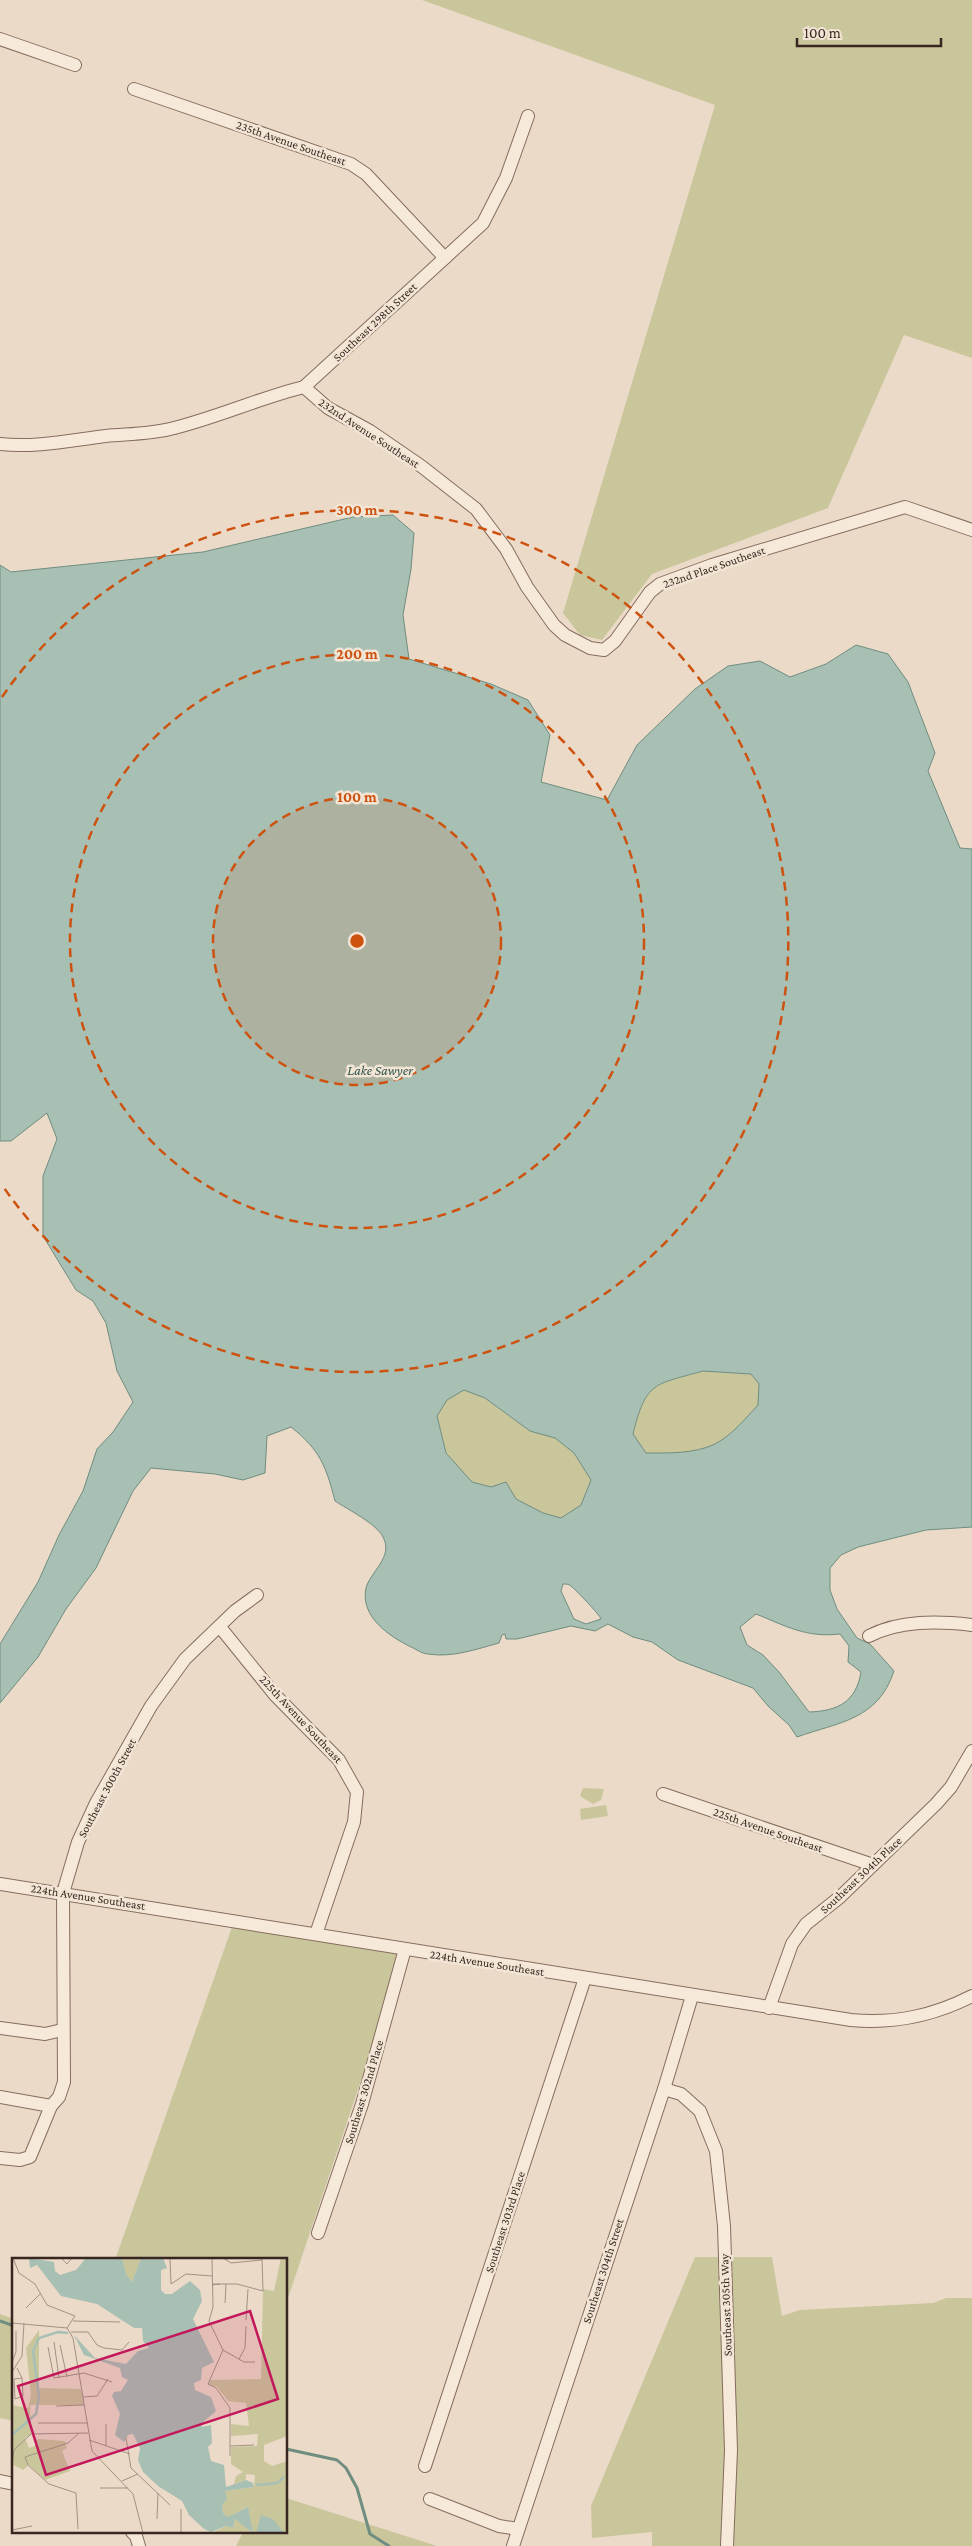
<svg xmlns="http://www.w3.org/2000/svg" width="972" height="2546" viewBox="0 0 972 2546" font-family="'Crimson Pro',serif">
	<style>
		.green { fill: #c9c69c }
		.water { fill: #a8bfb4; stroke: #6f8d80; fill-rule: evenodd }
		.lines { fill: none; stroke-linecap: round; stroke-linejoin: round }
		.stream { stroke: #6f8d80; stroke-width: 3 }
		.minor-casing { stroke: #866c5e; stroke-width: 14 }
		.minor { stroke: #f6e9da; stroke-width: 12 }
		.ring { fill: none; stroke: #cd520f; stroke-width: 2.5; stroke-dasharray: 9 6 }
		.labels { text-anchor: middle; stroke-width: 5; stroke-linejoin: round; paint-order: stroke }
		.street-label { font-size: 12px; fill: #372720; stroke: #f3e5d6 }
		.water-label { font-size: 14px; font-style: italic; fill: #31564c; stroke: #f3e5d6 }
		.inset-river { fill: none; stroke: #a8bfb4; stroke-width: 2.5 }
		.inset-road { fill: none; stroke: #a39284; stroke-width: 1 }
		.view { fill: #c2185b; fill-opacity: 0.15; stroke: #c2185b; stroke-width: 2.5 }
		.inset-edge { fill: none; stroke: #372720; stroke-width: 2.5 }
		.centre { fill: #cd520f; stroke: #f3e5d6; stroke-width: 2.5 }
		.ring-label { font-size: 15px; text-anchor: middle; font-weight: bold; fill: #cd520f; stroke: #f3e5d6; stroke-width: 5; stroke-linejoin: round; paint-order: stroke }
	</style>
	<rect width="100%" height="100%" fill="#ebdac7"/>
	<!-- green -->
	<g class="green">
		<polygon points="422,0 972,0 972,358 904,335 828,508 652,574 602,640 580,635 563,613 715,105"/>
		<path d="M703,1371L751,1374L759,1384L758,1405C746,1418 731,1436 715,1444C694,1454 669,1453 646,1453L633,1434C646,1381 654,1385 703,1371Z"/>
		<polygon points="464,1390 485,1398 530,1431 555,1437 574,1453 591,1480 581,1505 561,1519 543,1513 491,1487 472,1482 446,1453 437,1416 447,1400"/>
		<polygon points="583,1788 604,1789 601,1800 593,1804 580,1796"/>
		<polygon points="606,1805 608,1816 581,1820 580,1809"/>
		<polygon points="232,1927 405,1949 286,2304 286,2260 115,2260"/>
		<polygon points="695,2257 772,2257 782,2316 800,2310 933,2303 946,2298 972,2298 972,2546 652,2546 652,2532 592,2538 591,2506"/>
		<polygon points="0,2314 14,2319 14,2421 0,2418"/>
		<polygon points="286,2498 437,2546 236,2546 243,2532 286,2532"/>
	</g>
	<!-- water -->
	<path class="water" d="M393,515L414,533L411,569L403,615L409,659L491,684L528,700L550,735L541,782L607,800L637,745L695,689L728,666L760,661L790,677L826,664L856,645L888,654L908,682L935,753L928,771L960,848L972,849V1527L926,1530L858,1547L841,1555L830,1568V1590L837,1609L857,1638L870,1644L894,1671C878,1720 839,1722 797,1737L789,1725L768,1706L753,1688L678,1660L652,1642L633,1637L608,1624L595,1631L571,1626L517,1639H506L505,1634L502,1635L499,1643C477,1649 452,1658 428,1654C422,1654 416,1649 411,1647C389,1636 360,1617 366,1588C370,1572 394,1557 383,1537C377,1524 347,1509 335,1501C326,1466 320,1450 291,1427L267,1436L265,1473L243,1480L215,1474L151,1468L133,1491L96,1568L66,1609L38,1657L0,1703V1644L38,1582L59,1535L83,1491L97,1449L113,1432L133,1402L117,1371L106,1323L93,1301L76,1290L43,1236V1176L57,1139L47,1113L11,1141H0V565L11,572L203,552L353,517ZM703,1371L751,1374L759,1384L758,1405C746,1418 731,1436 715,1444C694,1454 668,1453 646,1453L633,1434C646,1381 654,1385 703,1371ZM464,1390L485,1398L530,1431L555,1438L574,1453L591,1480L581,1505L561,1518L543,1513L516,1499L506,1482L491,1487L472,1482L446,1453L437,1416L447,1400ZM563,1584C566,1584 569,1584 571,1586C576,1590 600,1615 601,1619L586,1624L574,1619L561,1591ZM756,1614C786,1626 806,1638 840,1634L849,1646L848,1662L861,1672C856,1702 838,1711 809,1712L779,1672L763,1655L747,1645L740,1627Z"/>
	<g class="lines">
		<!-- stream -->
		<g class="stream">
			<polyline points="0,2321 14,2326"/>
			<polyline points="286,2449 337,2460 346,2468 357,2488 370,2534 389,2546"/>
		</g>
		<!-- minor casing -->
		<g class="minor-casing">
			<g id="minor">
				<polyline points="0,39 75,65"/>
				<polyline points="134,89 351,164 366,174 445,258"/>
				<polyline points="304,387 483,223 506,178 528,116"/>
				<path d="M0,444C35,448 72,440 106,436C127,434 150,434 170,429C216,418 259,398 304,387L328,408L370,431L421,466L476,509L506,549L527,587L554,625L565,635L590,648L604,650L615,641L650,592L660,584L712,565L905,507L972,530"/>
				<polyline points="220,1627 275,1695 339,1760 357,1792 354,1822 316,1934"/>
				<path d="M869,1636C900,1620 938,1621 972,1625"/>
				<polyline points="663,1794 873,1865"/>
				<path d="M0,1884L851,2020C895,2024 933,2016 972,1996"/>
				<polyline points="769,2008 792,1944 806,1924 840,1897 936,1804 951,1787 972,1751"/>
				<polyline points="0,2028 45,2034 62,2030"/>
				<polyline points="664,2089 681,2094 700,2111 716,2151 724,2226 731,2450 727,2546"/>
				<polyline points="0,2097 51,2106"/>
				<polyline points="0,2158 20,2160 30,2157 51,2106 59,2097 64,2082 63,1893 78,1842 96,1803 151,1706 185,1659 235,1611 257,1595"/>
				<polyline points="318,2233 362,2104 405,1949"/>
				<polyline points="425,2466 585,1978"/>
				<polyline points="0,2481 14,2484"/>
				<polyline points="430,2499 499,2526 518,2529"/>
				<polyline points="132,2532 136,2536 139,2546"/>
				<polyline points="513,2546 664,2089 692,1996"/>
			</g>
		</g>
		<!-- minor -->
		<use href="#minor" class="minor"/>
	</g>
	<!-- distance rings -->
	<circle cx="357" cy="941" r="144" fill="#cd520f" fill-opacity=".12"/>
	<g class="ring">
		<circle cx="357" cy="941" r="144"/>
		<circle cx="357" cy="941" r="287"/>
		<path d="M2 697A431 431 0 1 1 2 1185"/>
	</g>
	<g class="labels">
		<!-- street labels -->
		<g class="street-label">
			<text transform="translate(291 143) rotate(19)" y="4">235th Avenue Southeast</text>
			<text transform="translate(375 322) rotate(-43)" y="4">Southeast 298th Street</text>
			<text transform="translate(369 433) rotate(33)" y="4">232nd Avenue Southeast</text>
			<text transform="translate(714 567) rotate(-19)" y="4">232nd Place Southeast</text>
			<text transform="translate(301 1719) rotate(47)" y="4">225th Avenue Southeast</text>
			<text transform="translate(107 1788) rotate(-62)" y="4">Southeast 300th Street</text>
			<text transform="translate(768 1830) rotate(19)" y="4">225th Avenue Southeast</text>
			<text transform="translate(861 1875) rotate(-43)" y="4">Southeast 304th Place</text>
			<text transform="translate(88 1897) rotate(9)" y="4">224th Avenue Southeast</text>
			<text transform="translate(487 1963) rotate(9)" y="4">224th Avenue Southeast</text>
			<text transform="translate(364 2092) rotate(-73)" y="4">Southeast 302nd Place</text>
			<text transform="translate(505 2222) rotate(-72)" y="4">Southeast 303rd Place</text>
			<text transform="translate(603 2271) rotate(-72)" y="4">Southeast 304th Street</text>
			<text transform="translate(726 2305) rotate(-92)" y="4">Southeast 305th Way</text>
		</g>
		<!-- water labels -->
		<g class="water-label">
			<text x="380" y="1075">Lake Sawyer</text>
		</g>
	</g>
	<!-- overview -->
	<g transform="translate(12 2258)">
		<rect width="275" height="275" fill="#ebdac7"/>
		<path d="M110,0H129L120,24L114,17ZM269,0H275V178L252,187V203L260,208L275,203V275H241L235,249L216,260L211,255L210,247L213,233L242,229L243,217L234,216V222L222,226L224,218L231,214L219,206V189L245,188L246,176L219,178V166L237,168L234,145L216,143L205,129L197,127L198,122L249,121L251,31L262,33ZM27,72V130L69,131L72,147H18L19,176L13,180L17,190L26,187L24,182L27,181L53,183L55,190L50,193L58,213L33,222L17,207L11,212L0,206V147L16,150L19,137L14,90ZM223,261L236,269L239,275H200L214,268L221,270Z" fill="#c9c69c"/>
		<path d="M17,0L42,4L43,13L48,17L64,12L74,0H110L114,16L120,24L129,0H151L155,10L149,12V32L153,36H160L178,23L188,32L190,43L181,61L202,104L190,110L189,122L182,125L183,132L199,139L204,153L189,166L190,169L199,167L200,185L196,189L199,203L212,207L214,229L234,222L241,225L242,229L213,233L215,241L210,247L211,255L216,259L236,249L241,275L223,261L221,270L214,268L199,274L192,271L177,257L170,243L146,228L131,214L126,202L128,190L121,176L116,177L112,184L103,177L108,156L100,138L102,134L109,133L116,122L110,119L108,110L72,97L62,77L83,100L114,106L126,93L137,90L131,83L130,70H122L85,46L49,38L25,7L18,10ZM249,257L261,261L272,275H244Z" fill="#a8bfb4"/>
		<path class="inset-river" d="M0,177L24,156L27,138L21,93L27,80L46,74L56,75M244,227L265,225L272,219"/>
		<path class="inset-road" d="M1,0L7,15L23,26L35,47L63,58L55,70M49,0L55,6L60,0M158,0L159,26L174,16L200,18M200,0L201,49L197,63L211,92L196,126L204,130L218,150V198M211,0L219,5L250,2M200,26H208L200,27M208,26H225L251,33L250,0M213,45L214,26M14,50L29,35M234,62L236,31M61,63L108,64M0,65L55,70M55,70L61,80L80,193L121,236L131,275M59,74H76L85,87L92,90L110,92L117,84M42,84L47,120M48,87L55,119M36,89L42,120L72,115L100,124M211,92L232,104H243M227,101L233,90L234,68M0,104L4,94V73M5,110L10,120L11,138L3,141L2,121L10,120M0,114L10,98L12,65M71,139L85,138L96,121M44,148L72,147M26,165H75M114,180L119,210L158,247M77,182L118,196M94,188V166M218,188L242,187M0,206L2,192L19,176L76,175M110,223L126,216M88,230H116M145,261L146,235M66,271L64,235L37,226L16,207L13,199L56,185L67,175M0,272L20,268M169,275V251"/>
		<path class="view" d="M238,53L266,141L34,217L6,128Z"/>
		<rect width="275" height="275" class="inset-edge"/>
	</g>
	<circle cx="357" cy="941" r="8" class="centre"/>
	<g class="ring-label">
		<text x="357" y="515">300 m</text>
		<text x="357" y="659">200 m</text>
		<text x="357" y="802">100 m</text>
	</g>
	<!-- scale -->
	<path d="M797 38v8h144v-8" fill="none" stroke="#372720" stroke-width="2.5"/>
	<text x="804" y="38" font-size="15" fill="#372720" stroke="#f3e5d6" stroke-width="4" paint-order="stroke">100 m</text>
</svg>
